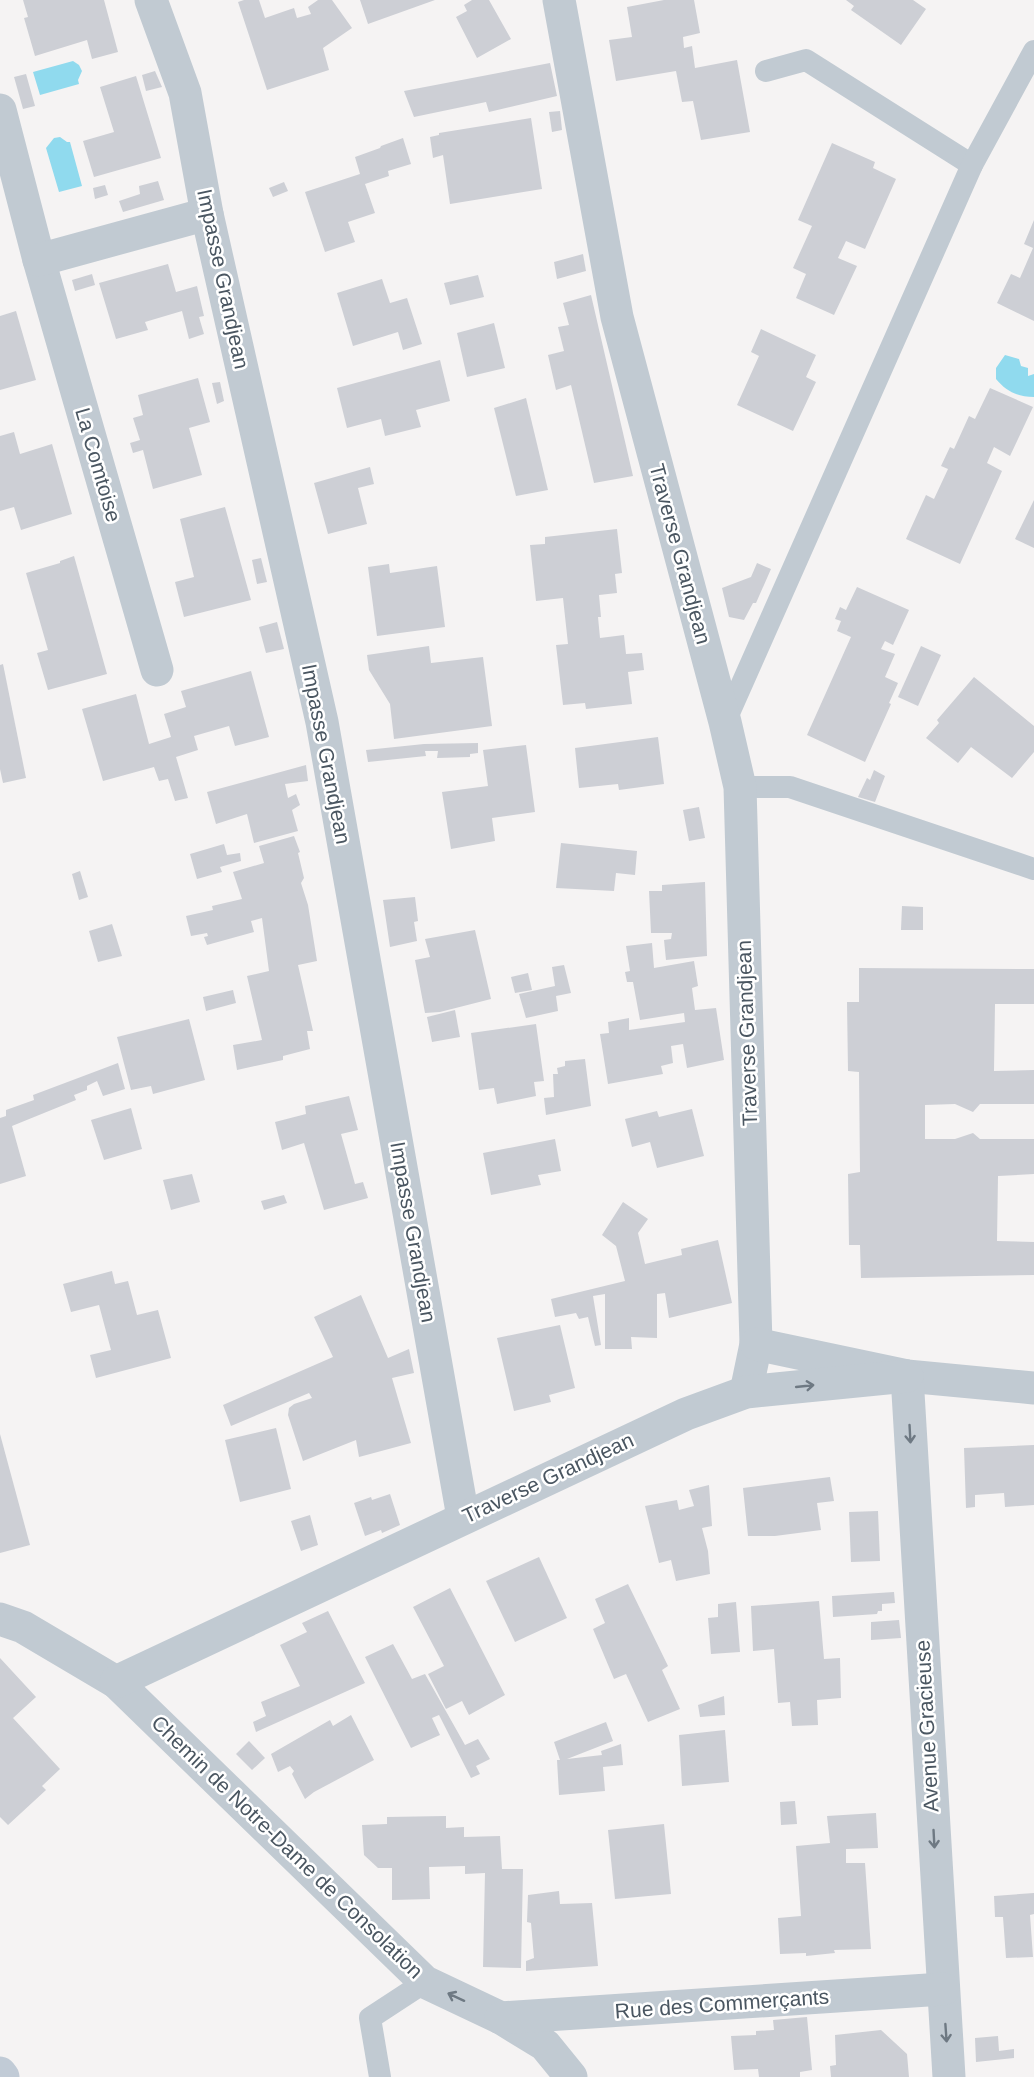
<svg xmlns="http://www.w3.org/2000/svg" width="1034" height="2077" viewBox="0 0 1034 2077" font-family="Arial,sans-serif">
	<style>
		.water { fill: #90daee }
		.building { fill: #cdcfd5 }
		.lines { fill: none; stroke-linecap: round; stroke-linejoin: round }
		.lane { stroke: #c1cad2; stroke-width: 22 }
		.street { stroke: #c1cad2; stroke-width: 33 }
		.secondary { stroke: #c1cbd6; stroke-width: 33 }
		.oneway { stroke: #6e7983 }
		.labels { text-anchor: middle; stroke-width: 5; stroke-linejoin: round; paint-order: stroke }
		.street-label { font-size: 21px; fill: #4a5661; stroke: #fff }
	</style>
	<rect width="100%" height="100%" fill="#f5f3f3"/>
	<!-- water -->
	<g class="water">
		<polygon points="73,61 79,65 82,71 78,80 79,84 40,95 33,72"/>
		<polygon points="54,138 60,137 67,142 70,142 82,186 59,192 46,148"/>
		<path d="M1005,355L1019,359L1021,366L1028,368V376L1034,374V397C1017,397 1006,391 996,379V368Z"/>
	</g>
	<!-- building -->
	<g class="building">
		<polygon points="23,0 104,0 118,52 92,59 87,40 35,56 24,18 28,17"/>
		<polygon points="244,0 259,0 265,18 294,8 297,18 311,14 308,7 318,0 332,0 352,28 323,48 329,70 267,90 238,2"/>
		<polygon points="360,0 435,0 368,24"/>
		<polygon points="472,0 489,0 511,39 477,58 456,17 467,11 464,5"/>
		<polygon points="664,0 694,0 700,33 683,37 684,48 692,46 695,68 737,60 750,132 701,140 693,101 682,102 676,71 616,81 609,40 632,37 627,7"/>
		<polygon points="846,0 913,0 926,9 901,45 851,10 854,6"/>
		<polygon points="550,63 557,96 489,112 486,102 414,117 404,91"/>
		<polygon points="155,71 162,87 146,91 142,75"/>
		<polygon points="26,74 35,106 23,109 14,77"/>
		<polygon points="136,76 161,158 94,177 83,141 114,132 100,87"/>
		<polygon points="560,111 562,130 552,132 549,112"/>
		<polygon points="531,118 542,189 450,204 443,155 433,158 430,137 439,135 439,133"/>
		<polygon points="403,138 411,164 388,171 389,176 365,184 375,213 348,222 355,242 325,252 305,192 360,174 355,157 380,148 381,146"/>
		<polygon points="832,143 875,162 873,168 896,179 865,249 846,241 838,258 857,266 834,315 796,298 806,274 793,268 812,226 798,220"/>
		<polygon points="158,181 164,200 123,212 119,201 140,194 139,186"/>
		<polygon points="284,182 288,191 273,197 269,188"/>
		<polygon points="105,185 108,195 95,199 93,188"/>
		<polygon points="1034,220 1034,321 997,303 1011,274 1020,278 1033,248 1024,244"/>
		<polygon points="583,254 586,271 557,279 554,262"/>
		<polygon points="168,264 176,292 197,286 204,316 199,317 204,334 189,339 182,311 145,322 148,330 116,339 99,283"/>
		<polygon points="92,274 95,285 75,291 72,280"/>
		<polygon points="478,275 484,297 450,305 444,283"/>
		<polygon points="382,279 390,303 407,298 422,344 403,350 398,332 353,346 337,293"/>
		<polygon points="591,295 633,476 594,483 571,385 556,390 548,355 564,351 558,327 569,325 563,303"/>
		<polygon points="16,311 36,380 0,390 0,316"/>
		<polygon points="494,323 505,368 467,377 457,333"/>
		<polygon points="761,329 816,355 806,377 816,382 793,431 737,405 759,356 751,352"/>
		<polygon points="440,360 450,401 416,410 421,427 385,436 381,419 347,428 337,388"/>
		<polygon points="198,378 210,422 189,428 202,475 153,489 143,450 133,453 130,443 140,440 133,418 143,415 138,395"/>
		<polygon points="220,382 224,401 217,404 212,383"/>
		<polygon points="990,388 1033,407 1010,456 994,447 987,463 1002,471 960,564 906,539 926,495 934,499 948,469 941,466 950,447 954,449 969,416 975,419"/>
		<polygon points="526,398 548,490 516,496 494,408"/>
		<polygon points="14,432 20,454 52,444 72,514 21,530 14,507 0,511 0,436"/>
		<polygon points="370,467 374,484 358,488 367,524 328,534 314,483"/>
		<polygon points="1034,500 1034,548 1015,539"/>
		<polygon points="225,507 251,600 184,617 175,582 194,577 180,519"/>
		<polygon points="617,529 622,573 615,574 617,593 599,595 601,617 598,617 600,638 624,635 626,654 642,653 644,670 628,672 632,704 586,709 585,703 563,705 556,645 568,644 563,598 536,601 530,545 545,544 545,537"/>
		<polygon points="74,556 107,674 48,690 37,653 48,650 26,573 60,563 60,561"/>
		<polygon points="261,558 267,582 257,584 252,560"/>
		<polygon points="757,563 771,569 756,603 753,603 744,620 729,617 722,588 751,577"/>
		<polygon points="389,564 390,573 437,566 445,627 377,636 368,567"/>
		<polygon points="857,587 909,610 893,645 885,641 881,649 895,654 885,677 898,683 889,703 891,704 865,762 807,735 851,637 837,631 841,621 835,619 840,607 846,610"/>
		<polygon points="277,622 284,649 266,653 259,627"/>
		<polygon points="429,646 431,663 483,657 492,726 394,739 390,704 369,670 367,655"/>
		<polygon points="921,646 941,655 918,706 898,697"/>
		<polygon points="3,664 26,778 3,783 0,769 0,665"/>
		<polygon points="251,671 269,737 235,746 229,726 194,736 198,750 176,757 188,798 175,801 168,779 159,781 154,767 103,781 82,709 136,694 149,744 171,737 164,714 186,707 181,691"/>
		<polygon points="974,677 1034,726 1034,752 1012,778 971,747 958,763 926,738 939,723 937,720"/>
		<polygon points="658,737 664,784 619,790 618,784 579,788 575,748"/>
		<polygon points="478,743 478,753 470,754 470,757 437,758 438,751 425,751 426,756 368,762 366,750 424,744"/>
		<polygon points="526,745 535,812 492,818 495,841 451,849 442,792 488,786 483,750"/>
		<polygon points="306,765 308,781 285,784 288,798 296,794 300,805 292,810 298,831 254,843 247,814 216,824 207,792"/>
		<polygon points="874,770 885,776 875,802 858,797 867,778 870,780"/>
		<polygon points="699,807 705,838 689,841 683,810"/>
		<polygon points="294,836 300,852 298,853 304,878 301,883 308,905 317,961 298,965 313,1031 307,1031 310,1049 283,1056 283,1060 237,1070 233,1045 262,1040 247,976 269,971 262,918 251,921 254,932 207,945 204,937 208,936 207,933 191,936 186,916 213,910 212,906 242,899 233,872 264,863 259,846"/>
		<polygon points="561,843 637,851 635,875 616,873 614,891 556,888"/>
		<polygon points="224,844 227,855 240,853 241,861 220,867 222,872 197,879 190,854"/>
		<polygon points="80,871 88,897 79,900 72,874"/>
		<polygon points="705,882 707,956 666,960 664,940 671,939 672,933 651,933 649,891 662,891 662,885"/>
		<polygon points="415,897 418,921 414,922 417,941 390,947 383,900"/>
		<polygon points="902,906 923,907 923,930 901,930"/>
		<polygon points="112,924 122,956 98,962 89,931"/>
		<polygon points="475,930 491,999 440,1012 425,1013 415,960 430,957 425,939"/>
		<polygon points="652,943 654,968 694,961 698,986 692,988 695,1010 716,1008 724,1060 687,1068 683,1044 671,1046 673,1063 661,1066 663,1074 608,1084 600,1034 609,1033 608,1022 629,1018 629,1030 685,1022 684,1013 640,1020 633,982 627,982 625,972 630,971 626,946"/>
		<polygon points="564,965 571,993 556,996 558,1011 526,1018 519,994 555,986 552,967"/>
		<polygon points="859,968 1034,969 1034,1004 995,1004 994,1071 1034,1070 1034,1104 980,1104 973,1112 955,1104 925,1105 925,1139 955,1139 973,1133 980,1139 1034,1139 1034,1174 998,1176 997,1241 1034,1242 1034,1275 861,1278 860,1245 849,1245 848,1174 860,1172 859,1072 848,1071 847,1002 859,1002"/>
		<polygon points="528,973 532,990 515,993 511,977"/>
		<polygon points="233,990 236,1003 206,1011 203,997"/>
		<polygon points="455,1010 460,1037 432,1042 427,1017"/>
		<polygon points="189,1019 205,1080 153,1094 151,1086 131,1090 117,1037"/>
		<polygon points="536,1024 544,1081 534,1082 536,1096 497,1104 494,1088 479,1090 471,1033"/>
		<polygon points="585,1059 591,1106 546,1115 544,1098 554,1097 553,1074 558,1074 557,1068 565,1066 565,1061"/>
		<polygon points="118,1063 125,1089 103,1096 97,1081 87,1086 87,1090 74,1095 76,1100 12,1126 26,1176 0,1184 0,1118 6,1116 6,1110 34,1100 33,1095"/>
		<polygon points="349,1096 358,1130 341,1134 355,1184 363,1182 368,1198 324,1210 304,1143 282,1150 275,1122 306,1114 305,1106"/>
		<polygon points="131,1108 142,1149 104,1160 91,1120"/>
		<polygon points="692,1109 704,1156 657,1168 650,1142 632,1147 625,1119 657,1111 659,1117"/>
		<polygon points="555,1139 561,1171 538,1175 541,1185 491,1195 483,1153"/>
		<polygon points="192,1174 200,1202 171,1210 163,1180"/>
		<polygon points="284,1195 287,1203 264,1210 261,1201"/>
		<polygon points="623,1202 648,1219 638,1233 645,1264 682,1255 681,1249 718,1240 732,1303 669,1318 665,1293 657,1294 657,1338 631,1337 632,1349 605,1349 605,1294 593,1296 601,1345 595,1346 588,1317 579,1319 576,1313 555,1317 551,1299 625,1281 616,1246 602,1235"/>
		<polygon points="112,1271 115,1284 128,1281 137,1315 158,1310 171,1358 96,1378 90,1355 111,1350 99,1305 71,1312 63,1284"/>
		<polygon points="361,1295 388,1358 409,1349 414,1373 392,1378 411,1443 359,1457 356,1440 303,1461 288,1415 289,1408 294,1404 312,1398 309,1393 231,1426 223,1405 333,1357 314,1317"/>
		<polygon points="560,1325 575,1388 549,1395 551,1402 514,1411 497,1338"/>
		<polygon points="276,1428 291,1489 240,1502 225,1440"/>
		<polygon points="0,1434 30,1545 0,1553"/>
		<polygon points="1034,1445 1034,1505 1005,1507 1004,1493 975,1495 975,1507 966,1508 964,1448"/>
		<polygon points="830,1477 834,1501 817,1503 821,1530 775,1536 748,1536 743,1488"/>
		<polygon points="709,1485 712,1526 702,1528 708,1551 710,1574 676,1581 671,1560 659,1563 645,1506 677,1500 679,1510 694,1506 689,1490"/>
		<polygon points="390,1494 400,1525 382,1533 381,1530 365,1536 354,1503 371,1497 372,1500"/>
		<polygon points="878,1511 880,1561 851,1562 849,1512"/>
		<polygon points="310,1515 318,1545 301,1551 291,1521"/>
		<polygon points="539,1557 567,1618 515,1642 486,1581"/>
		<polygon points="628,1584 668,1666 662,1670 680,1709 648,1722 626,1674 614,1679 593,1629 605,1623 595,1599"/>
		<polygon points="450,1588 505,1695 469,1715 462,1701 446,1709 428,1674 444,1666 413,1607"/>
		<polygon points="894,1592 895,1603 882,1604 882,1611 878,1611 877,1614 833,1617 832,1596"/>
		<polygon points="819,1601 824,1659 840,1658 841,1698 817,1700 818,1725 792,1726 790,1702 778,1703 774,1649 753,1651 751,1606"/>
		<polygon points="736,1602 740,1652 711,1654 708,1618 718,1617 718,1604"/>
		<polygon points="328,1611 365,1683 256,1732 253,1722 266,1716 261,1702 300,1686 280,1645 307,1632 302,1623"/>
		<polygon points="899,1620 901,1638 871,1640 871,1622"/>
		<polygon points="393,1644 412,1679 425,1674 465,1745 478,1739 490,1759 476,1766 480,1774 471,1778 439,1715 432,1718 440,1735 411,1748 365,1657"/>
		<polygon points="0,1658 36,1697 13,1718 60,1769 42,1786 46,1790 8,1825 0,1817"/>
		<polygon points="724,1696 725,1715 700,1717 698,1705"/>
		<polygon points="351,1715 374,1760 314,1792 305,1799 292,1774 294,1771 290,1766 278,1772 271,1754 330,1720 333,1726"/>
		<polygon points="606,1722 613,1741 567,1759 602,1755 601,1751 621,1744 623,1765 603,1767 605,1791 559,1795 557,1760 560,1760 554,1742"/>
		<polygon points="725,1730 729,1782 682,1786 679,1735"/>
		<polygon points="249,1741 265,1758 252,1770 236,1754"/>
		<polygon points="795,1801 797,1824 781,1825 780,1802"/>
		<polygon points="876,1813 878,1848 846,1849 846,1863 865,1863 871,1949 834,1950 835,1953 806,1956 806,1953 780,1954 778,1918 801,1916 796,1846 830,1843 827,1816"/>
		<polygon points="446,1816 446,1828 464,1827 464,1837 500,1836 502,1869 523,1869 521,1968 483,1967 485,1873 465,1874 465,1866 429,1867 430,1899 392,1900 392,1868 378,1868 364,1855 362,1825 387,1824 387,1817"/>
		<polygon points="664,1824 671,1894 615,1899 608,1830"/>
		<polygon points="559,1891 560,1904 592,1903 598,1966 526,1971 526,1961 534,1958 531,1923 527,1922 528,1895"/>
		<polygon points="1034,1893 1034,1914 1030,1915 1033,1957 1006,1958 1003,1917 995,1917 994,1896"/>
		<polygon points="807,2017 812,2070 800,2072 800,2077 759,2077 758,2069 734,2070 731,2036 756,2035 756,2031 774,2030 773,2020"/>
		<polygon points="881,2030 907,2054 909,2077 831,2077 830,2066 836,2065 835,2035"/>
		<polygon points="998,2036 999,2051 1014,2049 1014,2058 976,2062 975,2038"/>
	</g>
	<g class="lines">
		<!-- lane -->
		<g class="lane">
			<polyline points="766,71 806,60 972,165"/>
			<polyline points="725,722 972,165 1034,51"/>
			<polyline points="740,787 790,787 1034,869"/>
			<polyline points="380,2077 370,2018 425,1982"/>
		</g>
		<!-- street -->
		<g class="street">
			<polyline points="151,0 185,93 207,214 322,722 463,1517"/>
			<polyline points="559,0 617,317 725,722 740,787 756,1344 746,1392"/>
			<polyline points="0,110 39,260 157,670"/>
			<polyline points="39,260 207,214"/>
			<polyline points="756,1344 907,1376 1034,1388"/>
			<polyline points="907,1376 949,2077"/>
			<polyline points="0,1619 23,1627 116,1682 425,1982 501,2018 545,2045 571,2077"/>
			<polyline points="116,1682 686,1414 746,1392 907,1376"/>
			<polyline points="501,2018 943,1989"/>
		</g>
		<!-- secondary -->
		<polyline class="secondary" points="0,2073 3,2077"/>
	</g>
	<!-- one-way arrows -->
	<defs><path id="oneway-shaft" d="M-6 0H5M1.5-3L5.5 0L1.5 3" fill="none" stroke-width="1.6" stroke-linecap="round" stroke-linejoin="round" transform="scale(1.5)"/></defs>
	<g class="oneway">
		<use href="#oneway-shaft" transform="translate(805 1386) rotate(-6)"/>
		<use href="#oneway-shaft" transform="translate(910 1434) rotate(87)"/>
		<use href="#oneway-shaft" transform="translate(934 1839) rotate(87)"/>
		<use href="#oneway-shaft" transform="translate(456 1997) rotate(-155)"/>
		<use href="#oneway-shaft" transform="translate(946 2033) rotate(86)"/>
	</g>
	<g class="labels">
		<!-- street labels -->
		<g class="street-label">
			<text transform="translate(223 279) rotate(78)" y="7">Impasse Grandjean</text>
			<text transform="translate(98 465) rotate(74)" y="7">La Comtoise</text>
			<text transform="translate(680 554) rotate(75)" y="7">Traverse Grandjean</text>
			<text transform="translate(326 754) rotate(79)" y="7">Impasse Grandjean</text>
			<text transform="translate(747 1033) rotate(-92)" y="7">Traverse Grandjean</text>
			<text transform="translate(413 1232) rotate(80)" y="7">Impasse Grandjean</text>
			<text transform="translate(548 1478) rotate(-25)" y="7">Traverse Grandjean</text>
			<text transform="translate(927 1726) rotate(-93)" y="7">Avenue Gracieuse</text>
			<text transform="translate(287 1847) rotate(44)" y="7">Chemin de Notre-Dame de Consolation</text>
			<text transform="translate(722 2004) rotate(-4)" y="7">Rue des Commerçants</text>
		</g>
	</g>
</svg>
